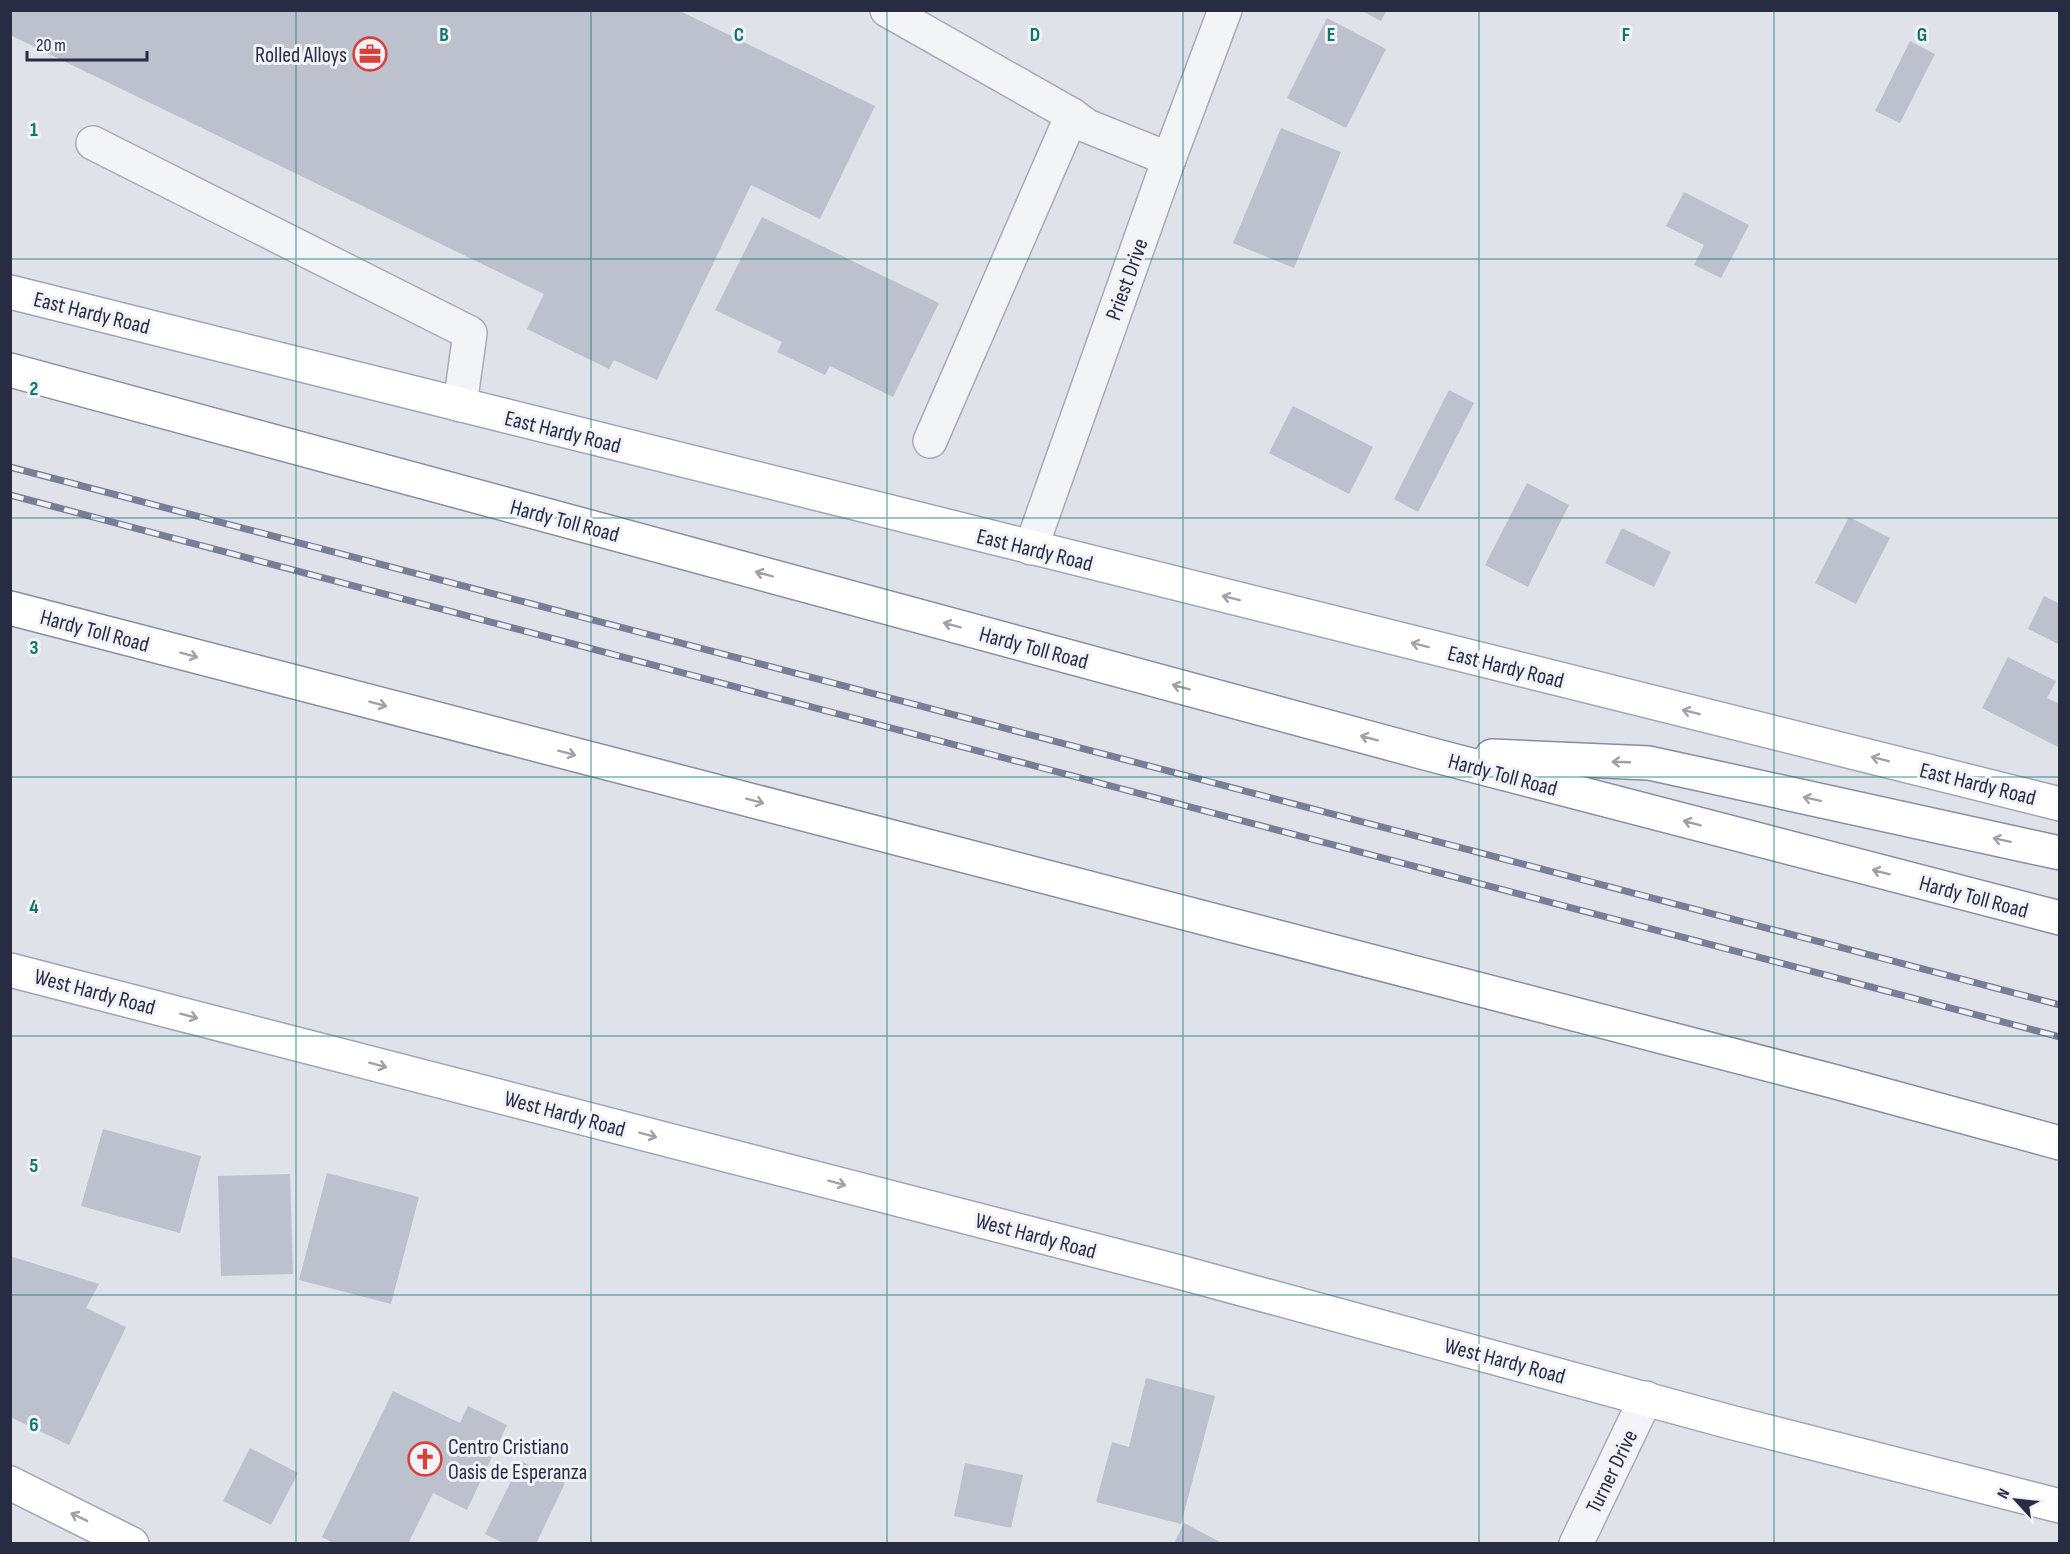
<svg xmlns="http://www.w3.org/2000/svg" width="2070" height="1554" viewBox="0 0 2070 1554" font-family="'Sofia Sans Condensed',sans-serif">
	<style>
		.building { fill: #bdc0cd }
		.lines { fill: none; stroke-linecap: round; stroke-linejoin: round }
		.minor-casing { stroke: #a8abb8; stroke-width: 36 }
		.major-casing { stroke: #9ea4b7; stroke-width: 36 }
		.highway-casing { stroke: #868ca2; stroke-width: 36 }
		.minor { stroke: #f3f4f8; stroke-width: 33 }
		.major { stroke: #fff; stroke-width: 33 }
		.highway { stroke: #fff; stroke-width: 33 }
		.rail-casing { stroke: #787e95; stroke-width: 7 }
		.rail { stroke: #f0f2f7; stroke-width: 4.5; stroke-dasharray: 14; stroke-linecap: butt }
		.oneway { stroke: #9ea0aa }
		.grid { fill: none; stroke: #0f766e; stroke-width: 1.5; stroke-opacity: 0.55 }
		.labels { text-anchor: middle; stroke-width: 6; stroke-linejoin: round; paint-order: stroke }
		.poi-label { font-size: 22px; fill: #272c43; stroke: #f0f2f7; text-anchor: end }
		.street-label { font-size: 22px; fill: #272c43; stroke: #f0f2f7 }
		.grid-label { font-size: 20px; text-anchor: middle; font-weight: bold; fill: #0f766e; stroke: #f0f2f7; stroke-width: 6; stroke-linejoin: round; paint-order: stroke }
	</style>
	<rect width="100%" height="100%" fill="#e0e2ea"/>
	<!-- building -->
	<g class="building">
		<polygon points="10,10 678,10 875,106 820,219 751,185 657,380 614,360 609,369 527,329 544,294 10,35"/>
		<polygon points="1360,10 1387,10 1381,21"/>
		<polygon points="1327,18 1386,49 1346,128 1287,98"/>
		<polygon points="1910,41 1935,54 1900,123 1875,111"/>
		<polygon points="1281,128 1341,152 1294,268 1233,243"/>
		<polygon points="1684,192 1749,225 1721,278 1694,265 1704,245 1666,226"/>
		<polygon points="762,217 939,303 893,397 830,366 825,375 777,352 782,342 715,310"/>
		<polygon points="1449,390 1474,403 1418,512 1394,499"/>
		<polygon points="1293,406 1373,447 1349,494 1269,453"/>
		<polygon points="1527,483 1569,505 1528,587 1485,565"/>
		<polygon points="1849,517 1890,538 1856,604 1815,583"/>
		<polygon points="1622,528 1671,552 1654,587 1605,563"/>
		<polygon points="2044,596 2060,604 2060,645 2028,629"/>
		<polygon points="2008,657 2056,681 2047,698 2060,704 2060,748 1982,708"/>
		<polygon points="103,1129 201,1156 180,1233 81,1206"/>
		<polygon points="327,1173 419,1197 391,1304 299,1280"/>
		<polygon points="290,1174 293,1274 221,1276 218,1176"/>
		<polygon points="10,1256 99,1284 86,1308 126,1327 69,1445 10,1417"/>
		<polygon points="1146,1378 1215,1396 1181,1524 1096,1502 1112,1442 1129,1447"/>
		<polygon points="393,1391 460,1423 468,1406 507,1425 467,1510 433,1493 408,1544 335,1544 322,1537"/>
		<polygon points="250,1448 298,1473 271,1525 223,1501"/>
		<polygon points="521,1461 565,1483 536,1544 505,1544 485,1534"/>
		<polygon points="965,1463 1023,1475 1011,1528 954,1516"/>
		<polygon points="1184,1523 1224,1544 1174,1544"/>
	</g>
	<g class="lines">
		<!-- minor casing -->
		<g class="minor-casing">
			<g id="minor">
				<polyline points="887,10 1072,115 1087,126 1169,159"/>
				<polyline points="93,143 470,333 460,405"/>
				<polyline points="930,441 1072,115"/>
				<polyline points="1031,548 1169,159 1225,10"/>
				<polyline points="1576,1544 1646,1398"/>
			</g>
		</g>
		<!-- major casing -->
		<g class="major-casing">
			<g id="major">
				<polyline points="10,292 2060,804"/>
				<polyline points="10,970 1183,1273 1730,1422 2060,1506"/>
				<polyline points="10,1483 132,1544"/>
			</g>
		</g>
		<!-- highway casing -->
		<g class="highway-casing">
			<g id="highway">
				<polyline points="10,370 1425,753 2060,918"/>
				<polyline points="10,608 1836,1082 2060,1143"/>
				<polyline points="1492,756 1649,763 2060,853"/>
			</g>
		</g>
		<!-- minor -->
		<use href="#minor" class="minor"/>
		<!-- major -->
		<use href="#major" class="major"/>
		<!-- highway -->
		<use href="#highway" class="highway"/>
		<!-- rail casing -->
		<g class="rail-casing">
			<g id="rail">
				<polyline points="10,467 2060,1005"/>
				<polyline points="10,495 2060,1037"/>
			</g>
		</g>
		<!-- rail -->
		<use href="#rail" class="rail"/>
	</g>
	<!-- one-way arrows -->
	<defs><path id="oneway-shaft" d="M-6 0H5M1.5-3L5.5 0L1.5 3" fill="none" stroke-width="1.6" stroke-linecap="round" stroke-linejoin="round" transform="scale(1.5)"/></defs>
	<g class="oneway">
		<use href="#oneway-shaft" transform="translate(764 574) rotate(-165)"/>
		<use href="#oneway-shaft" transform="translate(1231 598) rotate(-166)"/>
		<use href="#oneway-shaft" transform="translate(952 625) rotate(-165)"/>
		<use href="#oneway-shaft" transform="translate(1420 645) rotate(-166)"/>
		<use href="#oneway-shaft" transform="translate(189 655) rotate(15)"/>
		<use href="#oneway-shaft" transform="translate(1181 687) rotate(-165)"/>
		<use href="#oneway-shaft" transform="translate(378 704) rotate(15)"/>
		<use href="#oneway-shaft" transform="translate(1691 712) rotate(-166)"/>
		<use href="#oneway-shaft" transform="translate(1369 738) rotate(-165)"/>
		<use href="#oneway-shaft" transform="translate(567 753) rotate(15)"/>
		<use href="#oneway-shaft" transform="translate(1880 759) rotate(-166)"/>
		<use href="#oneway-shaft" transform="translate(1621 762) rotate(-178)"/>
		<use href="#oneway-shaft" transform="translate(1812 799) rotate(-168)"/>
		<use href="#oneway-shaft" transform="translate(755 801) rotate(15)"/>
		<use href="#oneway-shaft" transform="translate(1692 823) rotate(-165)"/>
		<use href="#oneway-shaft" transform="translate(2002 840) rotate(-168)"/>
		<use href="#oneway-shaft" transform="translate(1881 872) rotate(-165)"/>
		<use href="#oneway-shaft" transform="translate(189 1016) rotate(15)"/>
		<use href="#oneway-shaft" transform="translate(378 1065) rotate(15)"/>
		<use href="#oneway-shaft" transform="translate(648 1135) rotate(15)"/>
		<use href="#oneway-shaft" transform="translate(837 1183) rotate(15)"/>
		<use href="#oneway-shaft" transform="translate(79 1517) rotate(-154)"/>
	</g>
	<!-- grid -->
	<path class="grid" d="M296,10V1544M591,10V1544M887,10V1544M1183,10V1544M1479,10V1544M1774,10V1544M10,259H2060M10,518H2060M10,777H2060M10,1036H2060M10,1295H2060"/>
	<!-- icons -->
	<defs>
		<g id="office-ring" transform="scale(1.725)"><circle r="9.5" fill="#f0f2f7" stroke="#d93f3b" stroke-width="1.5"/><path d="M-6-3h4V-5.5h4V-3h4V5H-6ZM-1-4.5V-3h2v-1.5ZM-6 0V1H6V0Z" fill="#d93f3b"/></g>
		<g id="church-ring" transform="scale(1.725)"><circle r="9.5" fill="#f0f2f7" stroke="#d93f3b" stroke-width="1.5"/><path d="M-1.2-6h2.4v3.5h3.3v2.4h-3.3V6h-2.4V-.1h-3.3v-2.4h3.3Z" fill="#d93f3b"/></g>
	</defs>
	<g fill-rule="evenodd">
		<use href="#office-ring" x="370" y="54"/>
		<use href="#church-ring" x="425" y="1459"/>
	</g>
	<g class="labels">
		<!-- poi labels -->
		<g class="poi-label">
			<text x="347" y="62">Rolled Alloys</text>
			<text x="448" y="1454" text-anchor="start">Centro Cristiano<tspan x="448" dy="25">Oasis de Esperanza</tspan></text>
		</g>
		<!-- street labels -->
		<g class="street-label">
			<text transform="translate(1126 279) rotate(-70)" y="8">Priest Drive</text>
			<text transform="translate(92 312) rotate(14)" y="8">East Hardy Road</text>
			<text transform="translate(563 431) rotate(14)" y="8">East Hardy Road</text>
			<text transform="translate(565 520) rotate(15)" y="8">Hardy Toll Road</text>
			<text transform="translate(1035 549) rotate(14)" y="8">East Hardy Road</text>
			<text transform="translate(95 630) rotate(15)" y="8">Hardy Toll Road</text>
			<text transform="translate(1034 647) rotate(15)" y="8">Hardy Toll Road</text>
			<text transform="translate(1506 666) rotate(14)" y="8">East Hardy Road</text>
			<text transform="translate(1503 774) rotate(15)" y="8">Hardy Toll Road</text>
			<text transform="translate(1978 783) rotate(14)" y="8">East Hardy Road</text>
			<text transform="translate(1974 896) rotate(15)" y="8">Hardy Toll Road</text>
			<text transform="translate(95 991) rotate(15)" y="8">West Hardy Road</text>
			<text transform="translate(565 1113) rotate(15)" y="8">West Hardy Road</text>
			<text transform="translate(1036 1235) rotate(15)" y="8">West Hardy Road</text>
			<text transform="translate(1505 1360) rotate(15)" y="8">West Hardy Road</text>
			<text transform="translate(1611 1471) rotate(-64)" y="8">Turner Drive</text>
		</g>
	</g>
	<g class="grid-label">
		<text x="444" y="41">B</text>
		<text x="739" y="41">C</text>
		<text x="1035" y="41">D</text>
		<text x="1331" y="41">E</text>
		<text x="1626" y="41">F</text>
		<text x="1922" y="41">G</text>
		<text x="34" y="136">1</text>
		<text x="34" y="395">2</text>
		<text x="34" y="654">3</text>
		<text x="34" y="913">4</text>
		<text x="34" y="1172">5</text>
		<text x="34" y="1431">6</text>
	</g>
	<!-- border -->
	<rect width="2070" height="1554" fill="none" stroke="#272c43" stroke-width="24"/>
	<!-- north arrow -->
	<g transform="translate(2016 1500) rotate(297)" stroke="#f0f2f7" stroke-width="4.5" paint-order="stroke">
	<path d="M0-4.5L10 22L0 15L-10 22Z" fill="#272c43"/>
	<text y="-9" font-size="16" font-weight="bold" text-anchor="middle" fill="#272c43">N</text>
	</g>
	<!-- scale -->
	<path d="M27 51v9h120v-9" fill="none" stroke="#272c43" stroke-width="3"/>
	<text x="36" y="51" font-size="18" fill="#272c43" stroke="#f0f2f7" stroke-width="4.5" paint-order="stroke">20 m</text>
</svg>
